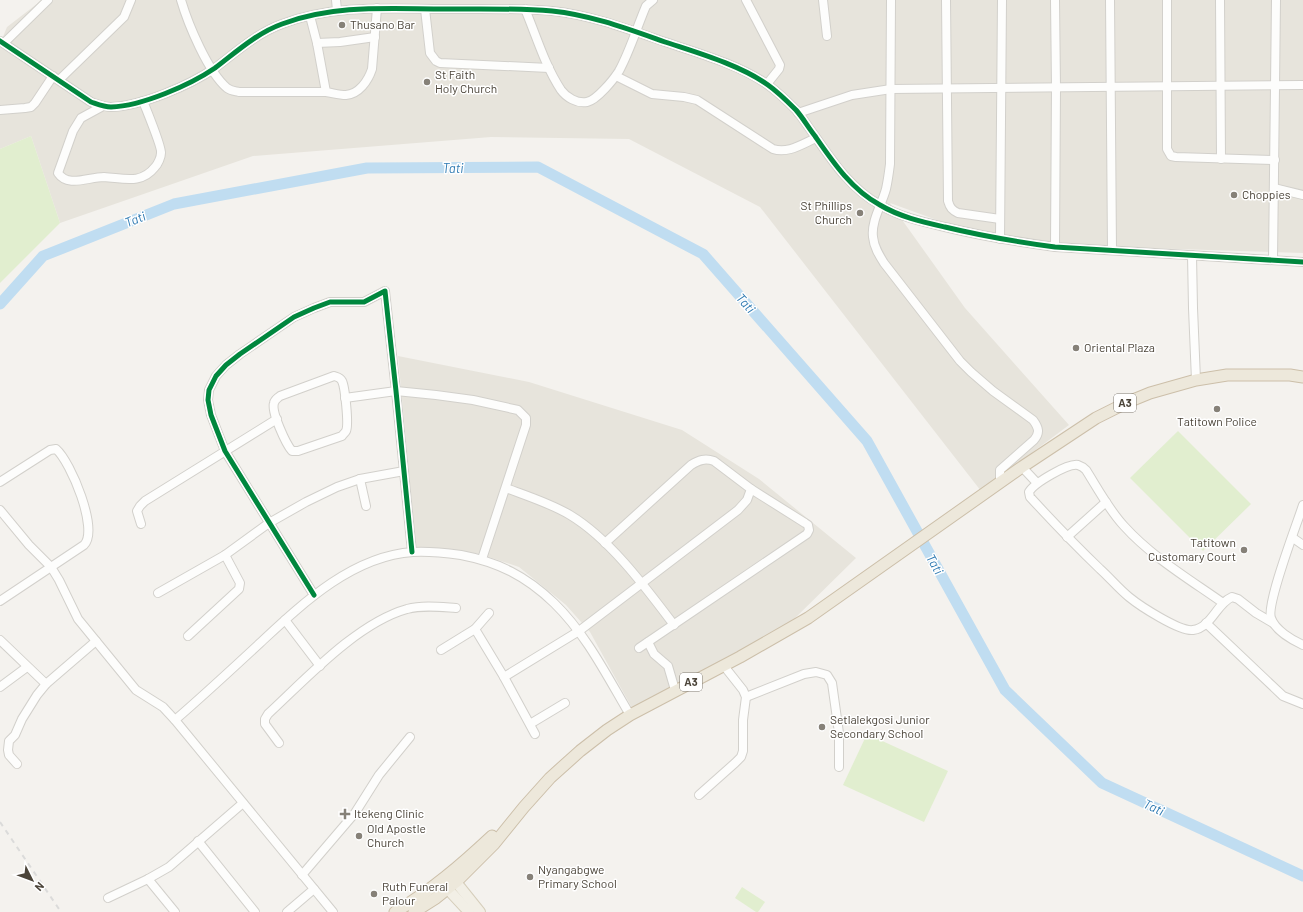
<svg xmlns="http://www.w3.org/2000/svg" width="1303" height="912" viewBox="0 0 1303 912" font-family="Barlow,sans-serif">
	<style>
		.residential { fill: #e7e4dc }
		.green { fill: #e1eecf }
		.lines { fill: none; stroke-linecap: round; stroke-linejoin: round }
		.river { stroke: #c0ddf1; stroke-width: 11 }
		.minor-casing { stroke: #d2d0cb; stroke-width: 10 }
		.major-casing { stroke: #d6cebb; stroke-width: 12 }
		.highway-casing { stroke: #ccbfa9; stroke-width: 13 }
		.minor { stroke: #fdfdfc; stroke-width: 8 }
		.major { stroke: #f2efe6; stroke-width: 10 }
		.highway { stroke: #ede8db; stroke-width: 11 }
		.rail { stroke: #dbdbda; stroke-width: 2; stroke-dasharray: 5 5; stroke-linecap: butt }
		.cycleway-casing { stroke: #fff; stroke-width: 8 }
		.cycleway { stroke: #00873e; stroke-width: 5 }
		.poi-dot { fill: #868178; stroke: #fff; stroke-width: 1.5 }
		.labels { text-anchor: middle; stroke-width: 3; stroke-linejoin: round; paint-order: stroke }
		.shield { fill: #fff; stroke: #817c74; stroke-width: 1 }
		.shield-label { font-size: 11px; font-weight: bold; fill: #4b4439 }
		.poi-label { font-size: 12px; fill: #4b4439; stroke: #fff; text-anchor: start }
		.water-label { font-size: 13px; font-style: italic; fill: #2e7ab2; stroke: #fff }
	</style>
	<rect width="100%" height="100%" fill="#f4f2ee"/>
	<!-- residential -->
	<g class="residential">
		<polygon points="42,0 1303,0 1303,253 1081,246 1018,238 945,223 890,203 965,308 1069,425 981,491 760,207 629,139 491,137 253,156 60,223 31,136 0,149 0,44 7,27"/>
		<polygon points="398,356 529,382 682,430 759,479 856,558 789,624 632,708 590,632 566,605 519,567 480,554 451,550 416,548"/>
	</g>
	<!-- green -->
	<g class="green">
		<polygon points="31,136 60,223 0,283 0,149"/>
		<polygon points="1178,431 1251,504 1203,551 1130,478"/>
		<polygon points="867,734 948,771 924,822 843,785"/>
		<polygon points="742,887 765,902 758,912 756,912 735,898"/>
	</g>
	<g class="lines">
		<!-- river -->
		<polyline class="river" points="0,304 43,256 174,204 367,168 538,167 703,254 867,441 1005,690 1102,783 1303,876"/>
		<!-- minor casing -->
		<g class="minor-casing">
			<g id="minor">
				<path d="M181,0C188,24 208,72 227,88C231,91 235,91 239,92H326"/>
				<polyline points="336,0 337,10"/>
				<polyline points="746,0 780,65 779,69 767,84"/>
				<polyline points="823,0 827,36"/>
				<path d="M891,0L890,164C889,172 888,180 886,189C882,204 871,221 873,237C874,247 879,255 884,263L960,361L971,372L993,391L1033,420C1039,428 1040,433 1034,440L1000,470V482"/>
				<path d="M946,0L948,201C950,208 952,210 958,213L1000,219"/>
				<polyline points="1055,0 1056,87 1055,247"/>
				<polyline points="1110,0 1112,250"/>
				<polyline points="1167,0 1167,149 1171,156 1176,157 1275,160"/>
				<polyline points="1220,0 1221,159"/>
				<polyline points="425,9 430,53 436,61 440,63 549,68"/>
				<path d="M525,9C536,35 545,66 561,90C566,97 577,104 587,102C597,100 614,79 619,71C630,51 637,27 646,6L653,0"/>
				<path d="M310,16L317,43L326,92C333,93 339,95 346,95C359,94 368,81 372,69L377,8"/>
				<path d="M0,41L91,102C97,104 104,107 111,107C142,106 190,85 215,68C236,52 257,33 282,24C335,4 390,9 445,9C481,9 517,8 552,11C591,15 628,29 665,42C698,53 740,65 768,85C778,92 787,101 796,110C803,118 808,127 815,136C833,162 851,189 880,205C900,217 923,222 945,227C982,236 1018,242 1055,247L1303,262"/>
				<polyline points="4,43 48,0"/>
				<polyline points="317,43 340,42 375,37"/>
				<path d="M616,76L652,94L684,97L697,100L773,149C788,154 802,144 816,138"/>
				<polyline points="59,80 124,17 131,0"/>
				<path d="M103,106L81,118L73,131L58,173C68,188 88,177 104,177C123,178 141,185 155,167C158,164 161,157 161,153C162,147 146,109 143,101"/>
				<polyline points="0,110 25,108 31,107 35,103 53,76"/>
				<polyline points="798,113 852,95 891,89 1303,85"/>
				<polyline points="1274,188 1303,195"/>
				<polyline points="1000,239 1002,0"/>
				<polyline points="1192,255 1193,308 1196,380"/>
				<polyline points="1273,260 1276,0"/>
				<path d="M334,376C337,377 340,377 342,381C345,387 349,425 346,431C345,433 343,434 342,436L298,451H292C286,444 271,412 274,403C275,399 278,398 280,396Z"/>
				<polyline points="345,398 396,391 436,395 473,400 518,410 526,418 526,425 482,559"/>
				<polyline points="1022,467 1037,483"/>
				<polyline points="360,479 366,506"/>
				<path d="M0,482L50,450L56,449C71,462 99,530 84,545L0,601"/>
				<path d="M506,488C527,496 550,503 570,515C610,539 646,588 674,625"/>
				<path d="M1303,505C1297,524 1266,604 1271,618C1275,630 1292,640 1303,645"/>
				<polyline points="0,510 29,545 51,567 59,580 78,619 136,690 163,707 175,720 333,912"/>
				<polyline points="141,524 137,511 140,506 145,501 277,419"/>
				<polyline points="1067,537 1106,502"/>
				<polyline points="1293,538 1303,545"/>
				<polyline points="158,593 225,555 269,523 306,502 337,487 360,479 404,471"/>
				<polyline points="314,595 225,451 211,415 208,400 209,390 216,376 226,365 240,354 294,317 314,308 330,302 364,302 385,291 396,391 412,552"/>
				<path d="M1223,603C1189,579 1152,557 1124,526C1109,510 1098,489 1086,470C1084,468 1081,466 1078,465C1068,463 1034,483 1029,492L1030,497C1053,522 1076,546 1100,569C1110,578 1119,589 1129,597C1140,606 1180,632 1193,630C1212,627 1216,604 1232,597L1238,599L1256,613L1273,623"/>
				<polyline points="285,620 320,666"/>
				<polyline points="1206,623 1283,696 1303,704"/>
				<polyline points="475,629 504,677 535,734"/>
				<polyline points="188,636 239,589 240,583 225,555"/>
				<polyline points="0,640 46,684"/>
				<polyline points="648,642 654,654 668,666 675,690"/>
				<polyline points="639,648 807,534 809,530 808,525 805,523 751,489"/>
				<polyline points="441,650 475,629 489,613"/>
				<path d="M504,677L579,631L738,510L747,500L751,489L714,461C705,458 699,460 691,465L605,543"/>
				<polyline points="0,687 27,667"/>
				<polyline points="746,697 804,674 816,672 827,675 832,683 839,733 839,767"/>
				<path d="M175,720C204,695 232,669 260,643C302,604 352,556 413,552C429,551 446,553 461,555C498,562 526,576 554,603C586,634 607,676 630,715"/>
				<polyline points="530,724 565,703"/>
				<path d="M279,743L265,724V719L268,714C306,679 357,623 407,609C423,605 440,607 456,608"/>
				<polyline points="17,764 9,755 8,750 9,741 15,735 22,719 37,695 46,684 96,641"/>
				<polyline points="699,795 735,763 741,757 743,751 743,720 746,697 743,690 724,666"/>
				<polyline points="198,841 255,912"/>
				<polyline points="302,875 355,813 379,775 410,737"/>
				<polyline points="148,879 175,912"/>
				<polyline points="108,898 148,879 169,867 243,803"/>
				<polyline points="287,912 314,889"/>
			</g>
		</g>
		<!-- major casing -->
		<g class="major-casing">
			<g id="major">
				<polyline points="452,877 480,912"/>
				<polyline points="443,884 469,912"/>
			</g>
		</g>
		<!-- highway casing -->
		<g class="highway-casing">
			<g id="highway">
				<path d="M395,912C431,891 462,864 492,836"/>
				<polyline points="414,912 436,898 456,882 494,844 524,807 550,778 580,751 607,730 630,715 740,657 808,618 1022,467 1096,418 1128,402 1150,393 1196,380 1227,375 1290,375 1303,377"/>
			</g>
		</g>
		<!-- minor -->
		<use href="#minor" class="minor"/>
		<!-- major -->
		<use href="#major" class="major"/>
		<!-- highway -->
		<use href="#highway" class="highway"/>
		<!-- rail -->
		<polyline class="rail" points="0,822 61,912"/>
		<!-- cycleway casing -->
		<g class="cycleway-casing">
			<g id="cycleway">
				<path d="M0,41L91,102C97,104 104,107 111,107C142,106 190,85 215,68C236,52 257,33 282,24C335,4 390,9 445,9C481,9 517,8 552,11C591,15 628,29 665,42C698,53 740,65 768,85C778,92 787,101 796,110C803,118 808,127 815,136C833,162 851,189 880,205C900,217 923,222 945,227C982,236 1018,242 1055,247L1303,262"/>
				<polyline points="314,595 225,451 211,415 208,400 209,390 216,376 226,365 240,354 294,317 314,308 330,302 364,302 385,291 396,391 412,552"/>
			</g>
		</g>
		<!-- cycleway -->
		<use href="#cycleway" class="cycleway"/>
	</g>
	<!-- markers -->
	<g class="poi-dot">
		<circle cx="342" cy="25" r="4"/>
		<circle cx="427" cy="82" r="4"/>
		<circle cx="1234" cy="195" r="4"/>
		<circle cx="860" cy="213" r="4"/>
		<circle cx="1076" cy="348" r="4"/>
		<circle cx="1217" cy="409" r="4"/>
		<circle cx="1244" cy="550" r="4"/>
		<circle cx="822" cy="727" r="4"/>
		<path d="M343 808h4v4h4v4h-4v4h-4v-4h-4v-4h4z"/>
		<circle cx="359" cy="836" r="4"/>
		<circle cx="530" cy="877" r="4"/>
		<circle cx="374" cy="894" r="4"/>
	</g>
	<g class="labels">
		<!-- shield labels -->
		<g class="shield">
			<rect x="1114" y="394" width="22" height="18" rx="3"/>
			<rect x="680" y="673" width="22" height="18" rx="3"/>
		</g>
		<g class="shield-label">
			<text x="1125" y="407">A3</text>
			<text x="691" y="686">A3</text>
		</g>
		<!-- poi labels -->
		<g class="poi-label">
			<text x="350" y="29">Thusano Bar</text>
			<text x="435" y="79">St Faith<tspan x="435" dy="14">Holy Church</tspan></text>
			<text x="1242" y="199">Choppies</text>
			<text x="852" y="210" text-anchor="end">St Phillips<tspan x="852" dy="14">Church</tspan></text>
			<text x="1084" y="352">Oriental Plaza</text>
			<text x="1217" y="426" text-anchor="middle">Tatitown Police</text>
			<text x="1236" y="547" text-anchor="end">Tatitown<tspan x="1236" dy="14">Customary Court</tspan></text>
			<text x="830" y="724">Setlalekgosi Junior<tspan x="830" dy="14">Secondary School</tspan></text>
			<text x="354" y="818">Itekeng Clinic</text>
			<text x="367" y="833">Old Apostle<tspan x="367" dy="14">Church</tspan></text>
			<text x="538" y="874">Nyangabgwe<tspan x="538" dy="14">Primary School</tspan></text>
			<text x="382" y="891">Ruth Funeral<tspan x="382" dy="14">Palour</tspan></text>
		</g>
		<!-- water labels -->
		<g class="water-label">
			<text x="453" y="173">Tati</text>
			<text transform="translate(135 219) rotate(-22)" y="5">Tati</text>
			<text transform="translate(746 303) rotate(49)" y="5">Tati</text>
			<text transform="translate(935 564) rotate(61)" y="5">Tati</text>
			<text transform="translate(1154 807) rotate(25)" y="5">Tati</text>
		</g>
	</g>
	<!-- north arrow -->
	<g transform="translate(32 880) rotate(132)" stroke="#ffffff" stroke-width="3" paint-order="stroke">
	<path d="M0-3L7 15L0 10L-7 15Z" fill="#4b4439"/>
	<text y="-6" font-size="11" font-weight="bold" text-anchor="middle" fill="#4b4439">N</text>
	</g>
</svg>
